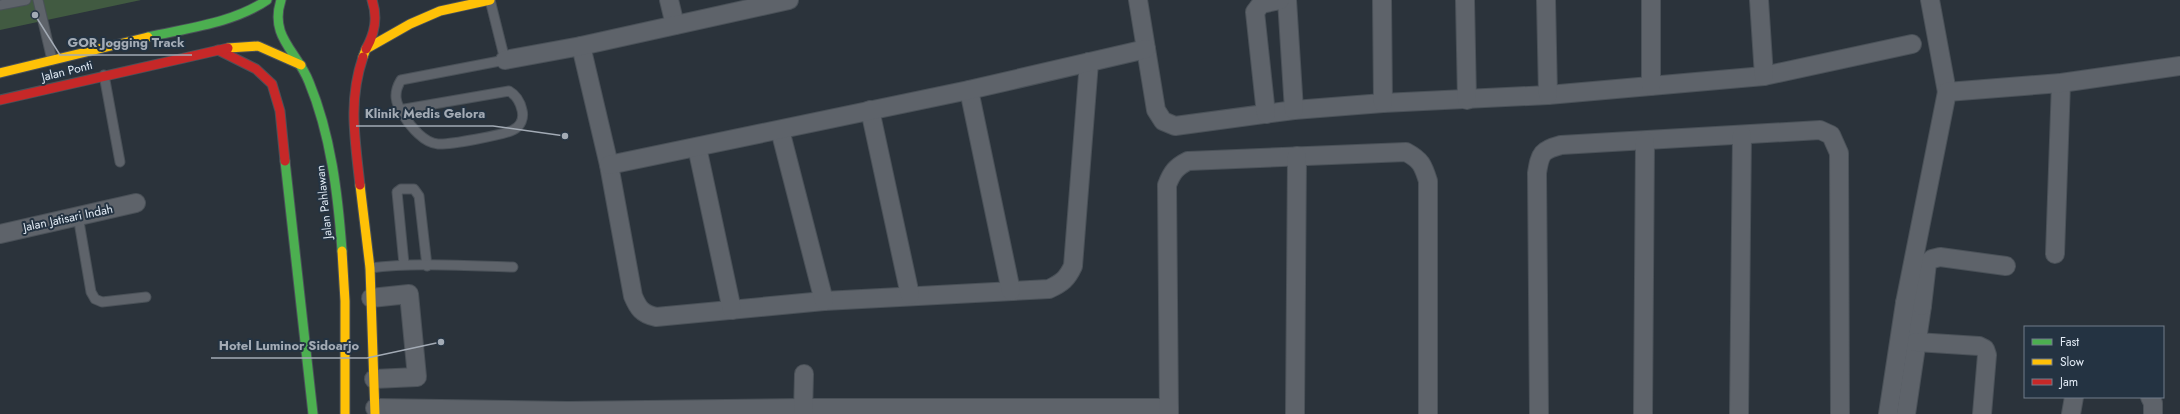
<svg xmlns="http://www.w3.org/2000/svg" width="2180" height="414" viewBox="0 0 2180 414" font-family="Jost,sans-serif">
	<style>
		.green { fill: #415a41 }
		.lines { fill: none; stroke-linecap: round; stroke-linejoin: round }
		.lane-casing { stroke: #4a5158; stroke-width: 11 }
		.street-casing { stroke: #4a5158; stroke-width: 20 }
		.fast-casing { stroke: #4a5158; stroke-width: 11 }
		.slow-casing { stroke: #4a5158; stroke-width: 11 }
		.jam-casing { stroke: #4a5158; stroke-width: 11 }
		.lane { stroke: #5e636a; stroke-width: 9 }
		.street { stroke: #5e636a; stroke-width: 18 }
		.fast { stroke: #4caf50; stroke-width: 9 }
		.slow { stroke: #ffc107; stroke-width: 9 }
		.jam { stroke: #c62828; stroke-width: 9 }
		.labels { text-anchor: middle; stroke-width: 4; stroke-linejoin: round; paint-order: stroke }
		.street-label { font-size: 12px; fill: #e3ecf6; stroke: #243342 }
		.leader { fill: none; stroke: #a3abb5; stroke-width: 1.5 }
		.callout-dot { fill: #a3abb5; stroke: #243342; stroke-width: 1.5 }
		.callout-label { font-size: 13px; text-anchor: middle; font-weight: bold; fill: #a3abb5; stroke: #243342; stroke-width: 4; stroke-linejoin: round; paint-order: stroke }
	</style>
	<rect width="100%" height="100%" fill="#2b333b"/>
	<!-- green -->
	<polygon class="green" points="0,0 141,0 0,30"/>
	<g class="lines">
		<!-- lane casing -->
		<g class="lane-casing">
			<g id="lane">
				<polyline points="38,0 52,60"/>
				<polyline points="0,5 26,0"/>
				<polyline points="104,75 120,162"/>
				<path d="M399,110L509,91C516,95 520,101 522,110C524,118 521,126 513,130C504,135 448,145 438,144C424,143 411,127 404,116C395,103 393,93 401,80L505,60L490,0"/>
				<polyline points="78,216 91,292 95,299 102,302 146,297"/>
				<polyline points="404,264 397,192 401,189 414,189 419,196 427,266"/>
				<path d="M370,268C417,262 466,266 513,267"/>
			</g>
		</g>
		<!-- street casing -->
		<g class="street-casing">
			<g id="street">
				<polyline points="669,0 675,25"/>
				<polyline points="1138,0 1156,110 1163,121 1175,126 1294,110 1383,103 1548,95 1764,76 1912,44"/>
				<polyline points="1287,0 1294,110"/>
				<polyline points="1382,0 1383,103"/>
				<polyline points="1465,0 1467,100"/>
				<polyline points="1546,0 1548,95"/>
				<polyline points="1651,0 1651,86"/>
				<polyline points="1759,0 1764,76"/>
				<polyline points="1930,0 1947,92"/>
				<path d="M581,46L609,165L633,296C638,308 642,314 656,317L824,301L1049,289C1062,283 1067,279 1073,266L1089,62"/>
				<polyline points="505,60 581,46 789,0"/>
				<polyline points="969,90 1011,291"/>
				<polyline points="870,110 910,295"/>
				<polyline points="1266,114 1255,12 1261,4 1280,0"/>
				<polyline points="780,130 824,301"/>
				<polyline points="697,147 732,310"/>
				<polyline points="609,165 969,90 1146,49"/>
				<polyline points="0,234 136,203"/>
				<polyline points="2055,254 2061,83"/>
				<polyline points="371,298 409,294 417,377 374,379"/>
				<polyline points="1905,303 1922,306 1906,414"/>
				<polyline points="1922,306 1927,263 1932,259 1940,257 2006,266"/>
				<polyline points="1916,342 1979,346 1985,349 1987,355 1982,414"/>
				<polyline points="2150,397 2153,403 2153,414"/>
				<polyline points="375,408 568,411 803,408 1169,408"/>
				<polyline points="803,414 804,374"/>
				<path d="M1169,414L1167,185C1172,172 1176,167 1188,161L1406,152C1421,160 1423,165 1428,181V414"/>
				<polyline points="1295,414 1297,156"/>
				<path d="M1539,414L1537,173C1540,153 1542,150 1561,145L1820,130L1831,135L1839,153L1840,414"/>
				<polyline points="1643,414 1645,141"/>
				<polyline points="1739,414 1742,135"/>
				<polyline points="1888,414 1905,303 1947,92 2061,83 2180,66"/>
				<polyline points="2071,414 2074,397"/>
			</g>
		</g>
		<!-- fast casing -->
		<g class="fast-casing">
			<g id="fast">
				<path d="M281,0C269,37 297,51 309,82C331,135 338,195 342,251"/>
				<path d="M148,37C187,28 234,23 267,0"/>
				<polyline points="285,161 313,414"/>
			</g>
		</g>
		<!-- slow casing -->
		<g class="slow-casing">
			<g id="slow">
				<polyline points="228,48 258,46 301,65"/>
				<polyline points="363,57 366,49 410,24 440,11 490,0"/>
				<polyline points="0,73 148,37"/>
				<polyline points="360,185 370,268 375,414"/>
				<polyline points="342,251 345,301 345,414"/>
			</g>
		</g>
		<!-- jam casing -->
		<g class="jam-casing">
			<g id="jam">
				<path d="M366,49C375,33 378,18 372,0"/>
				<polyline points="218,50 256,69 272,84 280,111 285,161"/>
				<polyline points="0,100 228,48"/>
				<path d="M360,185C355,139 348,101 363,57"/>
			</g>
		</g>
		<!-- lane -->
		<use href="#lane" class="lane"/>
		<!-- street -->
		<use href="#street" class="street"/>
		<!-- fast -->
		<use href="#fast" class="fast"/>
		<!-- slow -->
		<use href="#slow" class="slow"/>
		<!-- jam -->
		<use href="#jam" class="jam"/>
	</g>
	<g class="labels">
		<!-- street labels -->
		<g class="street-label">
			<text transform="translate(67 71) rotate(-14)" y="4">Jalan Ponti</text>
			<text transform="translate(324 202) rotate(-96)" y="4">Jalan Pahlawan</text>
			<text transform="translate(68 218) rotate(-12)" y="4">Jalan Jatisari Indah</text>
		</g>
	</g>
	<!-- callouts -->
	<path class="leader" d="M35 15L60 55H192M565 136L493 126H356M441 342L367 358H211"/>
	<g class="callout-dot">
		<circle cx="35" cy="15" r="4"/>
		<circle cx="565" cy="136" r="4"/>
		<circle cx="441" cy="342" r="4"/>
	</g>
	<g class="callout-label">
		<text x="126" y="47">GOR Jogging Track</text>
		<text x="425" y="118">Klinik Medis Gelora</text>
		<text x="289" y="350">Hotel Luminor Sidoarjo</text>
	</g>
	<!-- legend -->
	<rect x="2024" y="326" width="140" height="72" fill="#243342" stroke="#707d8a"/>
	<rect x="2032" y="339" width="20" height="6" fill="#4caf50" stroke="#707d8a"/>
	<text x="2060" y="346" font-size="12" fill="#e3ecf6">Fast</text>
	<rect x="2032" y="359" width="20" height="6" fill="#ffc107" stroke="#707d8a"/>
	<text x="2060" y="366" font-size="12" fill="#e3ecf6">Slow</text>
	<rect x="2032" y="379" width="20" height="6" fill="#c62828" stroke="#707d8a"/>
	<text x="2060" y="386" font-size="12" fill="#e3ecf6">Jam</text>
</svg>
